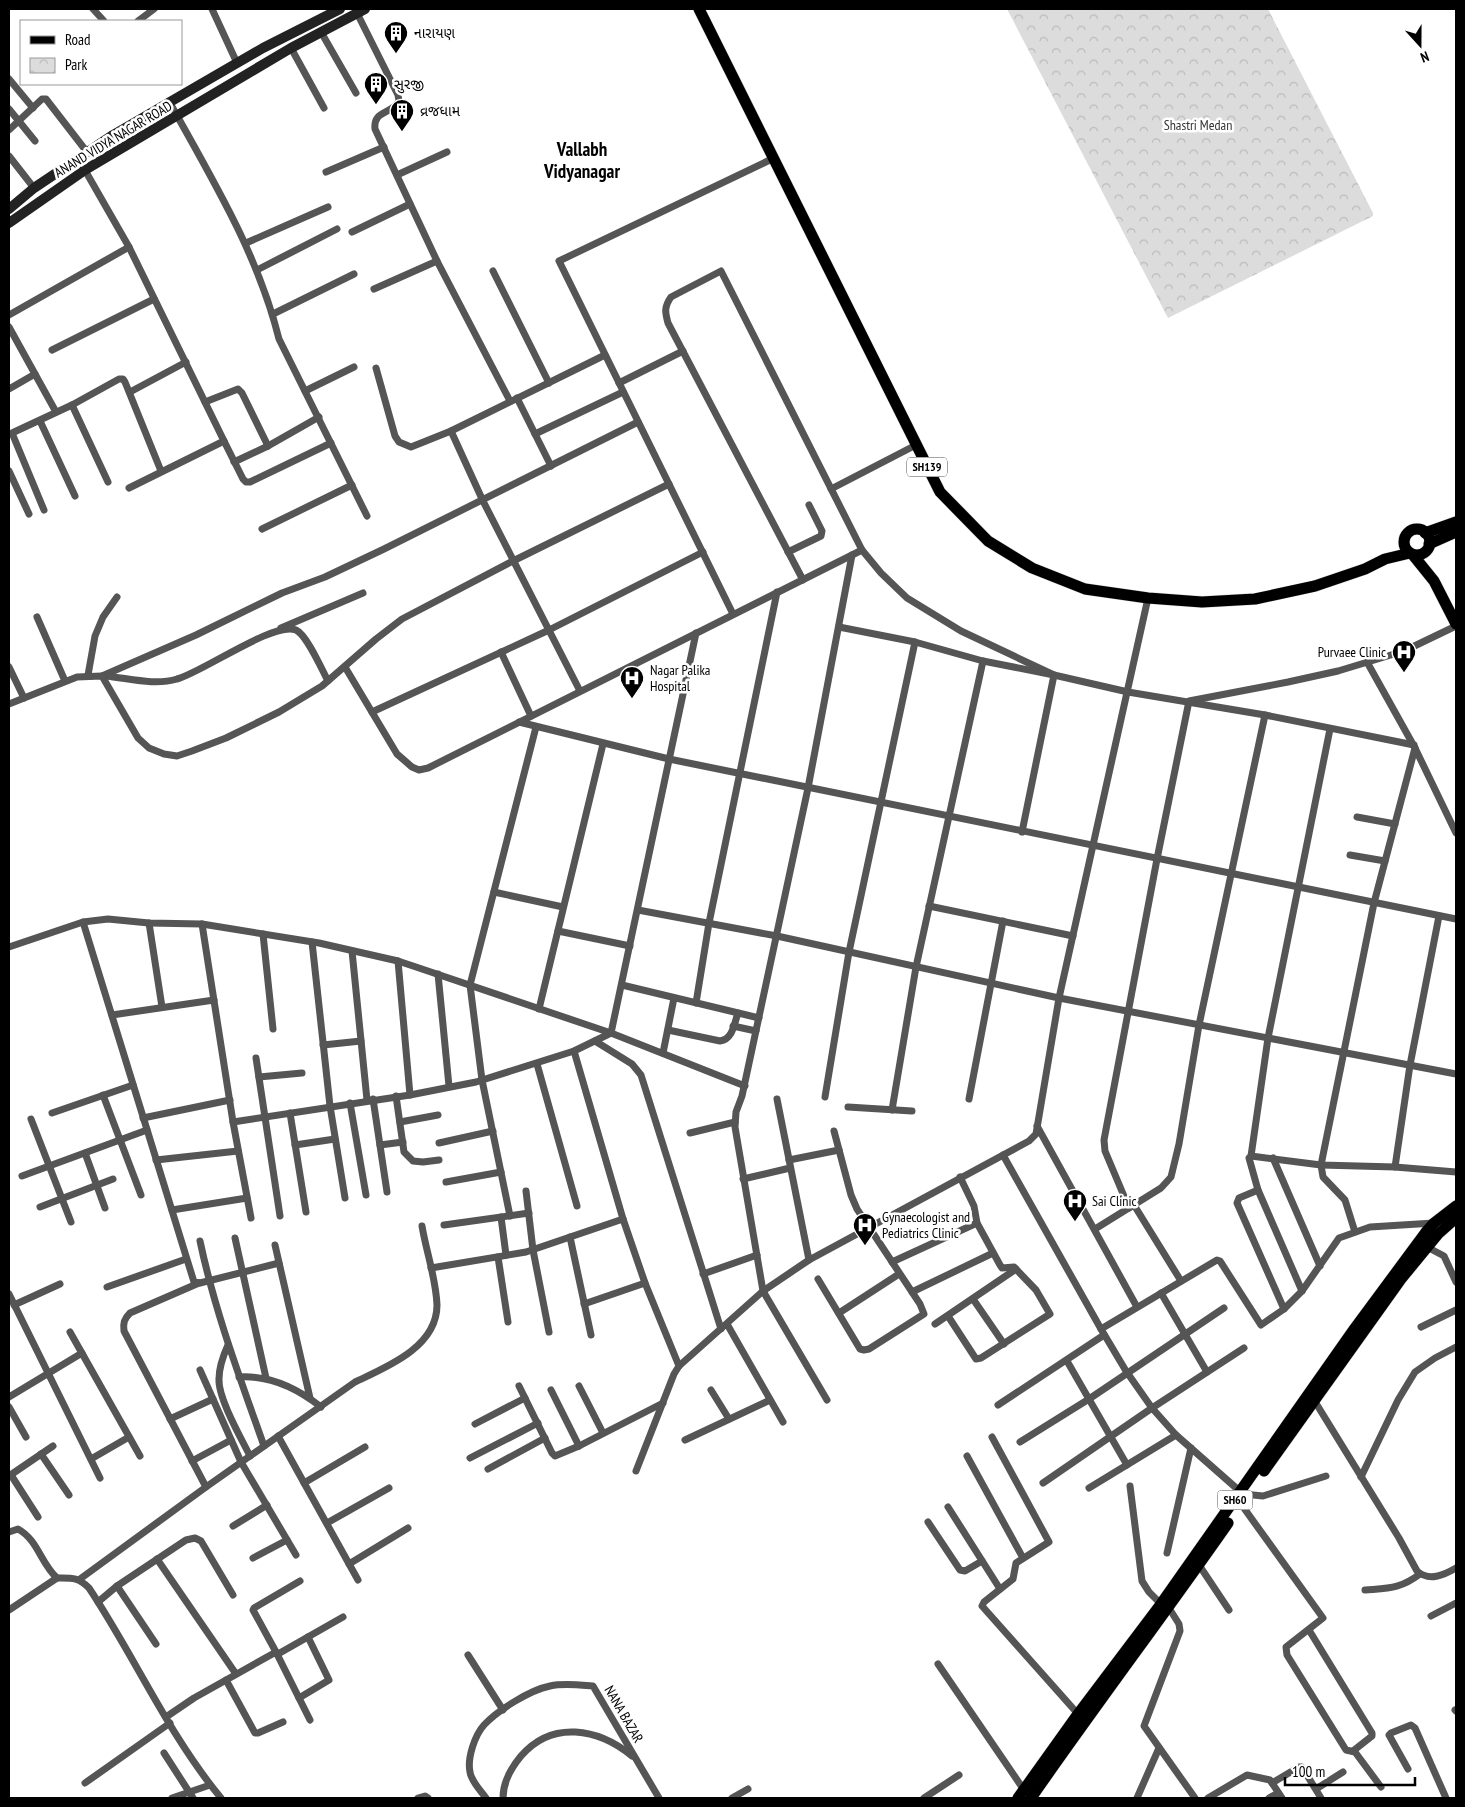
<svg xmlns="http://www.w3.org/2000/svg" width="1465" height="1807" viewBox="0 0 1465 1807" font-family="'PT Sans Narrow','Noto Sans Gujarati',sans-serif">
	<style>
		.park { fill: url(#park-crowns) }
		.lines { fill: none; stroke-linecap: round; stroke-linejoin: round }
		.primary-casing { stroke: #dbdbdb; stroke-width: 12 }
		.minor { stroke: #555; stroke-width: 7 }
		.secondary { stroke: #222; stroke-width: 10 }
		.primary { stroke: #000; stroke-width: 11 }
		.labels { text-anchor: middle; stroke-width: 5; stroke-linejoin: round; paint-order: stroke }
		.shield { fill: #fff; stroke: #4c4c4c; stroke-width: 1 }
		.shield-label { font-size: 12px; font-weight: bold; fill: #000 }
		.poi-label { font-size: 14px; fill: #000; stroke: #fff; text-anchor: start }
		.park-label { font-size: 14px; fill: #333; stroke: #fff }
		.street-label { font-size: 14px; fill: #000; stroke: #fff }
		.district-label { font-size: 19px; font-weight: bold; fill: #000; stroke: #fff }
	</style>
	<defs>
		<pattern id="park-crowns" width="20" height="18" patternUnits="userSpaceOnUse" patternTransform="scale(1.25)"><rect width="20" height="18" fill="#dcdcdc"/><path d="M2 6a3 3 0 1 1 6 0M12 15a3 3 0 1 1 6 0" fill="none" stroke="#bbb"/></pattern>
	</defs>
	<rect width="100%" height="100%" fill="#fff"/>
	<!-- park -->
	<polygon class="park" points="1007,9 1268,9 1373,213 1373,216 1168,318"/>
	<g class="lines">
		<!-- primary casing -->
		<g class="primary-casing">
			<g id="primary">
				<polyline points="699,9 940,492 988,541 1032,568 1085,589 1148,598 1202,602 1255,599 1315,586 1365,569 1385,559 1410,553"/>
				<circle cx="1417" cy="542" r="13"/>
				<polyline points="1425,533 1456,522"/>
				<polyline points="1429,544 1456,532"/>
				<polyline points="1413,555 1434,581 1456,624"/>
				<polyline points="1264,1471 1401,1279 1438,1234 1456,1218"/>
				<polyline points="1018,1798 1078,1714 1161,1604 1355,1328 1426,1232 1434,1223 1456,1206"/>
				<path d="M1031,1798C1095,1706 1163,1616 1228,1523"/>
			</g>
		</g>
		<!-- minor -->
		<g class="minor">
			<polyline points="93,9 104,21"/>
			<polyline points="212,9 237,63"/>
			<path d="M357,13L398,95L399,101C391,115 373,110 375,129L437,261L510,401"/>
			<polyline points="138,21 154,9"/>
			<polyline points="321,32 356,93"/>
			<polyline points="291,48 324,108"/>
			<polyline points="9,79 33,108"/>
			<path d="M170,103C212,179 258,254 279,339L367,516"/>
			<polyline points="9,109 35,141"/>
			<polyline points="9,130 42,99 46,99 87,152"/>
			<polyline points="9,156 34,188"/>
			<polyline points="78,158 129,247 224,441 129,488"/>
			<polyline points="326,172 384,147"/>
			<polyline points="397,175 447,152"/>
			<polyline points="352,232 410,204"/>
			<polyline points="246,243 328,207"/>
			<polyline points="257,270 337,229"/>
			<polyline points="493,271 549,383"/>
			<polyline points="374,289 437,261"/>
			<polyline points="273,314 354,274"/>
			<polyline points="9,315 129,247"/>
			<polyline points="9,327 56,412"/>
			<polyline points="52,350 154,299"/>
			<polyline points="376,368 395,436 399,442 411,447 451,431 605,355"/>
			<polyline points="619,383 683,351"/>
			<polyline points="9,389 35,374"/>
			<polyline points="305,391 354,367"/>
			<polyline points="130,392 186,362"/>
			<polyline points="517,398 551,466"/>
			<polyline points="205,402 238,389 242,393 268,446"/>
			<polyline points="72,405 108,482"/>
			<polyline points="40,421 75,496"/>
			<polyline points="451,431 483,501 580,691"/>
			<polyline points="535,434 623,392"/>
			<polyline points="224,441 243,479 246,482 250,482 331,443"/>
			<polyline points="234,462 268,446 319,417"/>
			<polyline points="9,471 29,514"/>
			<polyline points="831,489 916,445"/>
			<polyline points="44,510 12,433 72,405 119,379 123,379 125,382 161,471"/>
			<polyline points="262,529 352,485"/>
			<polyline points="788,552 821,536 822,531 809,505"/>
			<path d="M803,580L668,323C665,312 664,307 671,297L721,271L862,550L881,573L907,598L961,631L1054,675L1022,832"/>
			<polyline points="733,614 559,261 774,158"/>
			<polyline points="37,617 65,681"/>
			<polyline points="839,627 915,642 983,661 1054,675 1128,692 1265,715 1414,745"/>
			<polyline points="281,628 363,593"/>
			<polyline points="501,652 531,716"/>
			<polyline points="1367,662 1415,748 1456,833"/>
			<polyline points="9,667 24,698"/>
			<polyline points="345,667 397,754 412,767 419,770 428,768 862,550"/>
			<polyline points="88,675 95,636 103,617 117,597"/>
			<polyline points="102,676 196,635 282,593 325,577 384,549 638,422"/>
			<path d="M105,676C128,678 154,686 177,679C203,672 274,621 296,630C307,635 322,670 328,681"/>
			<polyline points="9,704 77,677 102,676 138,738 149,748 164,754 177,756 192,751 226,738 279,712 322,686 376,639 402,619 513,561 669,484"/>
			<polyline points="372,712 549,630 703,552"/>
			<polyline points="519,722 669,759 1456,919"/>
			<polyline points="1357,817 1395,824"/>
			<polyline points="1350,855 1385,861"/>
			<polyline points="494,892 563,907"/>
			<polyline points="929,906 1073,936"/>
			<polyline points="638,910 777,936 1059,998 1456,1074"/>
			<polyline points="83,922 194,1282 200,1283 279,1263"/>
			<polyline points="149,923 162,1007"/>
			<polyline points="202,924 233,1122 251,1218"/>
			<polyline points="558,931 630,946"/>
			<polyline points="263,934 273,1029"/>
			<polyline points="312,942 330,1106 345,1198"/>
			<polyline points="9,947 83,922 108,919 149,923 202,924 319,943 398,961 419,968 611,1033 745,1086"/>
			<polyline points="352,951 367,1100"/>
			<polyline points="398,961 410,1095"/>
			<polyline points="438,974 449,1086"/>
			<polyline points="622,985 759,1018"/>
			<polyline points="696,1003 709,923 777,592"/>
			<polyline points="539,1009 603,744"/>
			<polyline points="112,1015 214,1000"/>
			<polyline points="733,1026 756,1031"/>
			<path d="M668,1030L720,1041C733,1039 734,1024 738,1013"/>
			<polyline points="611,1033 696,633"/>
			<polyline points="595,1041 632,1064 641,1075 721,1329"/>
			<polyline points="323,1045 361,1041"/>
			<polyline points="574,1051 623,1219 645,1283 679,1366"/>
			<polyline points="663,1053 674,998"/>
			<polyline points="256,1058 280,1216"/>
			<polyline points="537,1064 577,1206"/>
			<polyline points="259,1077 302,1073"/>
			<polyline points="103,1095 141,1195"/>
			<polyline points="396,1096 404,1152 413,1161 423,1162 439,1160"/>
			<polyline points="825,1097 849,952 915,642"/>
			<polyline points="373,1099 387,1192"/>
			<polyline points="777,1099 809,1260"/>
			<polyline points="969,1099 1003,921"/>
			<polyline points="350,1103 366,1195"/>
			<polyline points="848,1107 912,1111"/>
			<polyline points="892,1110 916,967 983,661"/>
			<polyline points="52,1113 133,1085"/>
			<polyline points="290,1113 306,1212"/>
			<polyline points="143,1118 230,1100"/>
			<polyline points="31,1119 71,1222"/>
			<polyline points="233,1122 410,1095 476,1082 574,1051 611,1033"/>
			<polyline points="400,1122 438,1115"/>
			<polyline points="1037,1126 1137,1307"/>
			<polyline points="690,1133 735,1122"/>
			<polyline points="439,1143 493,1131"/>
			<polyline points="295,1145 335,1139"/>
			<polyline points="380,1145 403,1142"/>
			<polyline points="85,1153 105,1208"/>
			<polyline points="1003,1155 1101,1329 1126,1371 1152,1408 1176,1435 1243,1494 1263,1496 1326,1476"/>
			<polyline points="1251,1156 1321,1165 1395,1167 1456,1172"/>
			<polyline points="1273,1158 1320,1266"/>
			<polyline points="156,1160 238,1151"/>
			<polyline points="789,1160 839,1150"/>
			<polyline points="1395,1167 1410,1065 1439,916"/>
			<polyline points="22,1176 147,1130"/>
			<polyline points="743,1179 790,1168"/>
			<polyline points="446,1182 501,1172"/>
			<polyline points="1258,1190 1239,1198 1237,1203 1284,1309"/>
			<polyline points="526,1191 533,1250 549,1332"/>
			<polyline points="1134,1205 1181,1281"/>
			<polyline points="40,1207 113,1179"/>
			<polyline points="1129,1208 1105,1151 1104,1140 1157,859 1189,701 1288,682 1338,671 1404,651 1456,626"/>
			<polyline points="172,1210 247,1198"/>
			<polyline points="510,1216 482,1080 470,985 536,727"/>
			<polyline points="501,1217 506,1255"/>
			<polyline points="444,1225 529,1213"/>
			<polyline points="1095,1229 1161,1188 1171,1177 1179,1144 1199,1025 1265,715"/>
			<polyline points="1355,1232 1345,1200 1323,1177 1321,1165 1374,903 1415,748"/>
			<polyline points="570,1237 591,1335"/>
			<polyline points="235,1238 266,1378"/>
			<path d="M200,1241C215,1312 240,1378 264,1446"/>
			<polyline points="275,1245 310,1398"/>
			<polyline points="1427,1247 1444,1256 1456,1282"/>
			<polyline points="498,1257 508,1322"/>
			<polyline points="892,1262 977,1223"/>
			<polyline points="431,1268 526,1252 623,1219"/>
			<polyline points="703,1274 757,1255"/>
			<polyline points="818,1279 860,1349 864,1350 869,1349 924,1314 920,1304 857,1209 851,1195 834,1131"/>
			<path d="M199,1283L130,1313C124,1319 123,1323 124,1331L206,1487"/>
			<polyline points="107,1287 186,1259"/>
			<polyline points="1302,1291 1258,1190 1249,1158 1251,1156 1268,1038 1330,729"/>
			<polyline points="912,1292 993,1253"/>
			<polyline points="1161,1293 1207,1372"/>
			<polyline points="9,1294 100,1478"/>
			<polyline points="973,1299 1004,1344"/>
			<polyline points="584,1304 645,1283"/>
			<polyline points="14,1305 60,1284"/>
			<polyline points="839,1313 899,1274"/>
			<polyline points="948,1316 976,1359 981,1358 1050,1314 1036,1290 1014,1267 1002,1268 1000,1265 977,1223 974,1206 960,1177"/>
			<polyline points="727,1324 783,1422"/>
			<polyline points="935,1324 1016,1269"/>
			<polyline points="1421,1327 1456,1310"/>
			<polyline points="1101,1329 1217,1260 1220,1261 1261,1325 1284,1309 1302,1291 1339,1238 1370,1227 1434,1223"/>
			<polyline points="70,1332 140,1456"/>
			<path d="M228,1345C223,1356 219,1367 219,1379C218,1398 241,1438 250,1456"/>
			<polyline points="1067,1361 1127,1465"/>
			<polyline points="200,1370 241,1462 296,1555"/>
			<path d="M239,1377C270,1375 297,1388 321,1407"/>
			<polyline points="519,1386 552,1453 555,1456 579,1446 663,1403"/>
			<polyline points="579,1386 603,1433"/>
			<polyline points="551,1390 579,1446"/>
			<polyline points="711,1390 729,1419"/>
			<polyline points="9,1397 82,1353"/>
			<polyline points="827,1400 763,1291 735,1127 736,1112 742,1096 808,788 852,555"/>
			<path d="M1314,1400L1399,1538L1417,1571C1429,1582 1444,1575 1456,1568"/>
			<polyline points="998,1405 1104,1335"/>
			<polyline points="9,1407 26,1437"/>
			<polyline points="170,1419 213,1399"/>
			<polyline points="475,1424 525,1398"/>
			<polyline points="278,1436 358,1580"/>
			<polyline points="992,1437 1049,1542 1016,1563 1013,1579 984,1602 982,1606 1078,1714"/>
			<polyline points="685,1440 770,1400"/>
			<polyline points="1020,1442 1089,1399 1224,1308"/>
			<polyline points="41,1454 69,1495"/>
			<polyline points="967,1456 1023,1558"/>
			<polyline points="470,1458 538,1423"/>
			<polyline points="91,1459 129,1437"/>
			<polyline points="192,1461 231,1440"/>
			<polyline points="488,1469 545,1438"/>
			<polyline points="636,1471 674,1374 679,1366 763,1291 809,1260 1029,1141 1036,1134 1059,998 1148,598"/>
			<polyline points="11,1475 38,1517"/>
			<polyline points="9,1476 53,1446"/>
			<polyline points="1361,1477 1398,1400 1415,1372 1435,1358 1456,1347"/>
			<polyline points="304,1483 365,1447"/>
			<polyline points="1043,1483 1152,1408 1244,1348"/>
			<polyline points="1130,1486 1142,1581 1149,1592 1161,1604"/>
			<polyline points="1089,1488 1176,1435"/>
			<polyline points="1241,1504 1323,1618 1286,1647 1287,1655 1346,1750 1355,1752 1381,1787"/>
			<polyline points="948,1507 1000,1589"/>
			<polyline points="928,1522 960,1570 965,1571 982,1561"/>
			<polyline points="327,1523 389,1488"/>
			<polyline points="233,1526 267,1505"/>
			<path d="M9,1532L18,1529C38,1540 41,1564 57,1578C72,1578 78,1577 89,1588C135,1657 168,1734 221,1798"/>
			<polyline points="1167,1553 1191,1448"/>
			<polyline points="253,1558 287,1540"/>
			<polyline points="157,1559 236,1674"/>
			<polyline points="349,1564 408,1528"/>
			<polyline points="1199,1565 1229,1610"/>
			<path d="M80,1579L206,1487L355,1382C387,1367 437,1347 437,1305C436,1278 426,1251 422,1226"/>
			<polyline points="117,1586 156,1644"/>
			<path d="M1365,1590C1389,1588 1400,1589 1420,1574"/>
			<polyline points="98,1602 117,1586 186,1540 195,1538 201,1541 233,1595"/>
			<polyline points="1169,1608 1179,1624 1180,1631 1144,1726 1195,1798"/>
			<polyline points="9,1610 57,1578"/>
			<polyline points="1431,1616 1456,1603"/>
			<polyline points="1309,1630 1372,1733 1372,1736 1353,1751"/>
			<polyline points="276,1652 253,1610 254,1608 300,1581"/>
			<polyline points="278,1654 343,1617"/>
			<polyline points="468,1655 503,1710"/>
			<polyline points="938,1664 1024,1790"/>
			<polyline points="226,1680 255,1733 258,1733 283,1722"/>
			<polyline points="299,1698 329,1680 308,1637"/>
			<polyline points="1455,1710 1456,1711"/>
			<polyline points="166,1717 194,1698 276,1652 310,1720"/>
			<polyline points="164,1753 193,1798"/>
			<polyline points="1408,1769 1389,1735 1391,1733 1411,1725 1415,1728 1446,1798"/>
			<polyline points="85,1783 170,1723"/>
			<polyline points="1272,1783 1299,1767 1302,1767 1321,1798"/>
			<polyline points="1316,1789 1343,1772"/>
			<polyline points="172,1798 210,1785"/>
			<polyline points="418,1798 425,1796 428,1798"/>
			<path d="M486,1798C481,1791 471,1781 470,1772C467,1758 475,1735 484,1725C498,1710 530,1690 550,1686C564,1683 579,1685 593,1686L659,1798"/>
			<path d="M503,1798C503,1783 511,1768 521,1756C552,1720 598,1728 632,1756"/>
			<polyline points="732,1798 748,1789"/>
			<polyline points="924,1798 959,1775"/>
			<polyline points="1137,1798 1159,1748"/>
			<polyline points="1208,1798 1247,1775 1270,1780 1282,1798"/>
			<polyline points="1269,1798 1278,1793"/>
		</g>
		<!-- secondary -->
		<g class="secondary">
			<polyline points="9,209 34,188 113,135 263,48 340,9"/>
			<polyline points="9,223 85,170 291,48 365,9"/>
		</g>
		<!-- primary -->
		<use href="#primary" class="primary"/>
	</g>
	<!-- icons -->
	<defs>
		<g id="building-pin" transform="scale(1.25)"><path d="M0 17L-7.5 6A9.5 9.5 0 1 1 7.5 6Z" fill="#000" stroke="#fff"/><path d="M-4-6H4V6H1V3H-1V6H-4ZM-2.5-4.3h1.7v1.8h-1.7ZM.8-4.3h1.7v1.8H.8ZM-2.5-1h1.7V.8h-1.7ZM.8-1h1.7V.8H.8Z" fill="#fff"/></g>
		<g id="hospital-pin" transform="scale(1.25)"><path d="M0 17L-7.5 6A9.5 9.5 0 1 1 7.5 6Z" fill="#000" stroke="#fff"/><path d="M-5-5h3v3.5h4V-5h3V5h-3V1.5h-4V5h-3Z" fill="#fff"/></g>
	</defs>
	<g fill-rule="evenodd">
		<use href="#building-pin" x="396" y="33"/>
		<use href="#building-pin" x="376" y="84"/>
		<use href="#building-pin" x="402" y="111"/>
		<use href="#hospital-pin" x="1404" y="652"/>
		<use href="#hospital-pin" x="632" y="678"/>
		<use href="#hospital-pin" x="1075" y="1201"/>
		<use href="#hospital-pin" x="865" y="1225"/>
	</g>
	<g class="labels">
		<!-- shield labels -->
		<g class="shield">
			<rect x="907" y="457.5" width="40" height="19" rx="4"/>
			<rect x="1217.5" y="1490.5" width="35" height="19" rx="4"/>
		</g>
		<g class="shield-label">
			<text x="927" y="471">SH139</text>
			<text x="1235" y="1504">SH60</text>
		</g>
		<!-- poi labels -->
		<g class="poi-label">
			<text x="414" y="38">નારાયણ</text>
			<text x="394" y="89">સુરજી</text>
			<text x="420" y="116">વ્રજધામ</text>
			<text x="1386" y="657" text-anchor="end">Purvaee Clinic</text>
			<text x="650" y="675">Nagar Palika<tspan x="650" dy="16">Hospital</tspan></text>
			<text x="1092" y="1206">Sai Clinic</text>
			<text x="882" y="1222">Gynaecologist and<tspan x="882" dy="16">Pediatrics Clinic</tspan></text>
		</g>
		<!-- park labels -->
		<g class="park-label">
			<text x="1198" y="130">Shastri Medan</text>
		</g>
		<!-- street labels -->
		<g class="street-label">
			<text transform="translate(113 139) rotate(-31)" y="5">ANAND VIDYA NAGAR ROAD</text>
			<text transform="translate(624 1714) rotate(60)" y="5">NANA BAZAR</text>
		</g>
		<!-- district labels -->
		<g class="district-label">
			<text x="582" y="156">Vallabh<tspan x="582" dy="22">Vidyanagar</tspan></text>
		</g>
	</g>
	<!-- border -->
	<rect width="1465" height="1807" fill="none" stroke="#000000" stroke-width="20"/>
	<!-- legend -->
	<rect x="20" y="20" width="162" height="65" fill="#ffffff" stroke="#999999"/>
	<rect x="30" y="36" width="25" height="8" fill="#000000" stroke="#999999"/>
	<text x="65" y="45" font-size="15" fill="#000000">Road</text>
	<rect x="30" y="58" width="25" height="15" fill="url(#park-crowns)" stroke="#999999"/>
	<text x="65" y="70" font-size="15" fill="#000000">Park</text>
	<!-- north arrow -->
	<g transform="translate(1420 45) rotate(159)" stroke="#ffffff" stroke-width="4" paint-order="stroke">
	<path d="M0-4L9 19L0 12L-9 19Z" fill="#000000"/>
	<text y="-8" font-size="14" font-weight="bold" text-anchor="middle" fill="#000000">N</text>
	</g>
	<!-- scale -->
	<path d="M1285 1777v8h130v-8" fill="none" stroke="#000000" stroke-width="2.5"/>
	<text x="1292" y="1777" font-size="15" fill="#000000" stroke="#ffffff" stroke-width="4" paint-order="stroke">100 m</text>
</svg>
